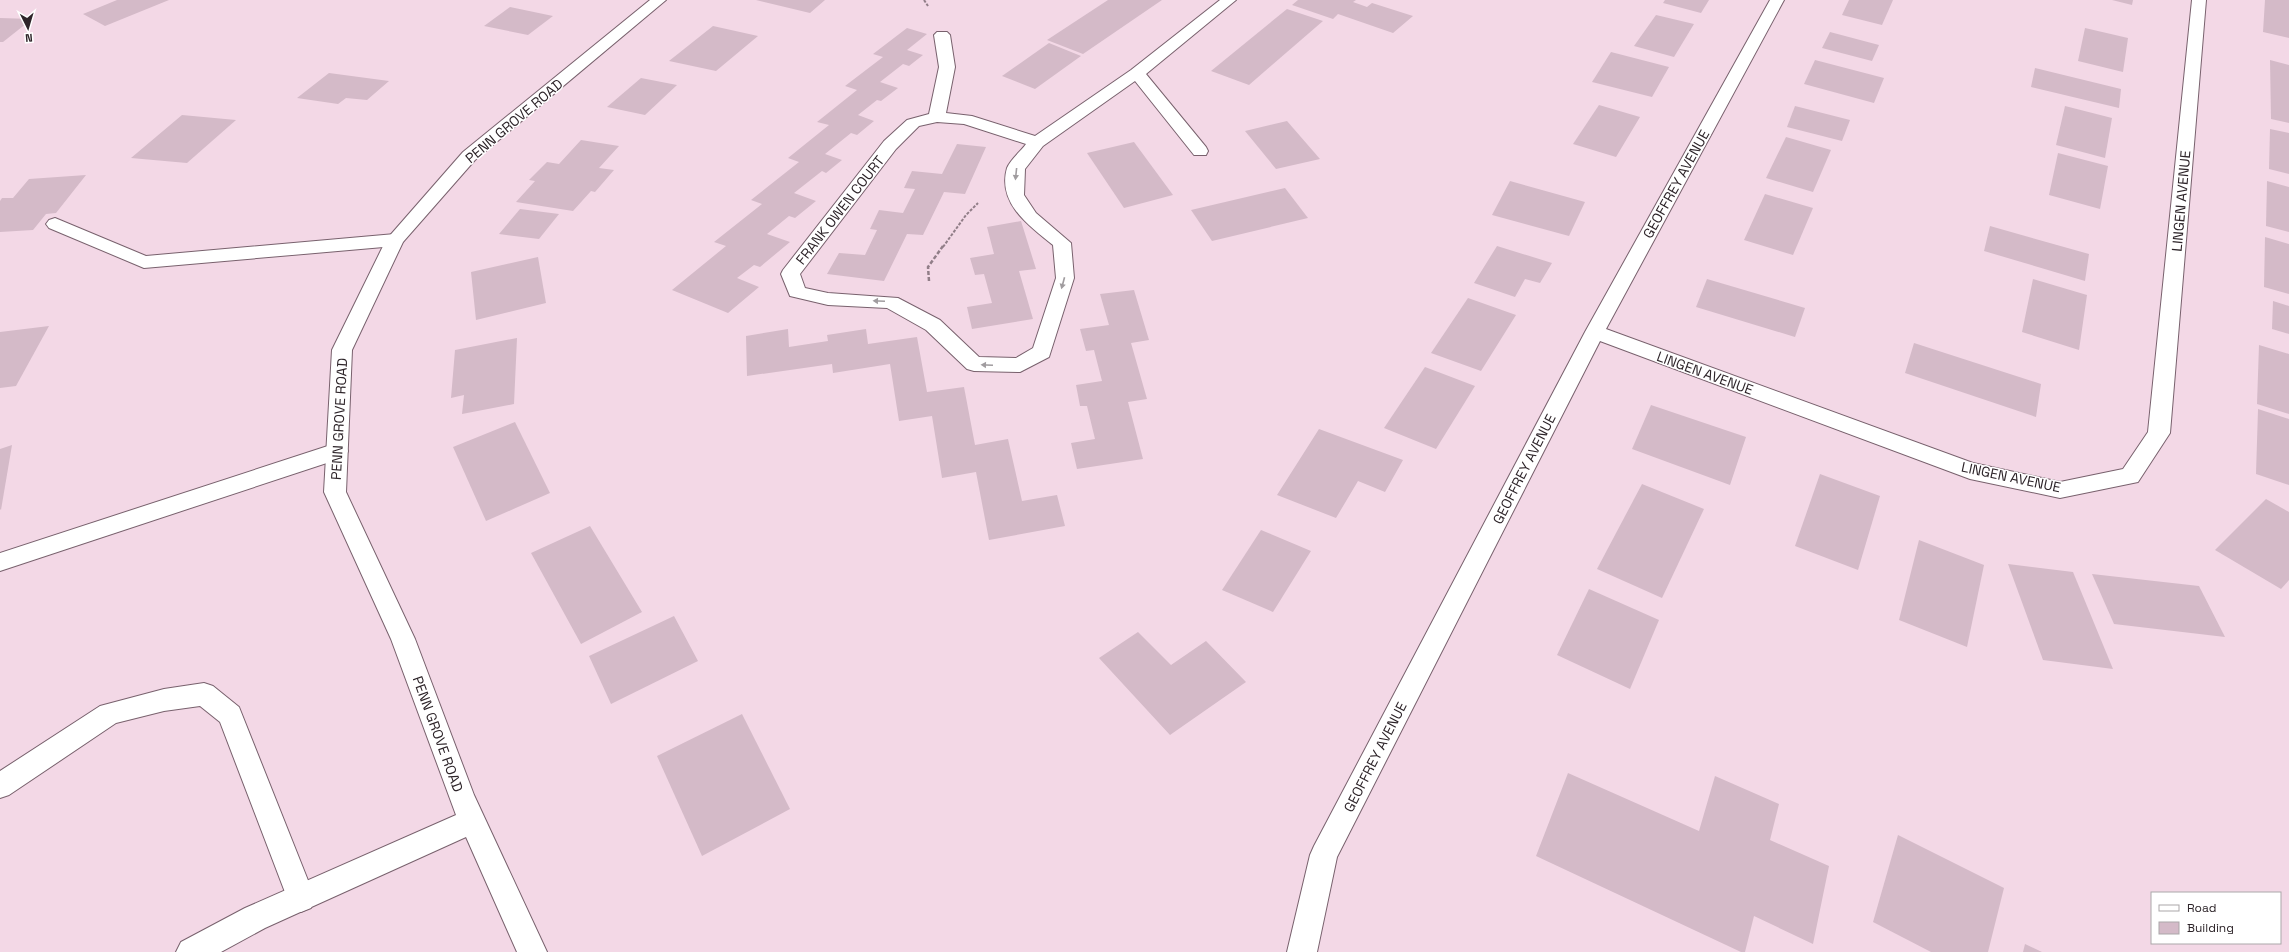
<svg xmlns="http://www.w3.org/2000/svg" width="2289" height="952" viewBox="0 0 2289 952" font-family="'Space Grotesk',sans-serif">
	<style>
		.building { fill: #d4bac8 }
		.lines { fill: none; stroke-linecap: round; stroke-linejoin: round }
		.lane-casing { stroke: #78616d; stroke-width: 2 }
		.street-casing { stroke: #78616d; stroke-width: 2 }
		.path-far1 { stroke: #917e88; stroke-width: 2; stroke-dasharray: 3 1.5; stroke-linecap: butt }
		.path { stroke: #917e88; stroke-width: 2.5; stroke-dasharray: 4 2; stroke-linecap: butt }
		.lane { fill: #fff; fill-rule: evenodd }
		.street { fill: #fff; fill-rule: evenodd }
		.oneway { fill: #a09c9f }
		.labels { text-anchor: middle; stroke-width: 3; stroke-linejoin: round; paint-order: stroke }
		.street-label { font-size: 14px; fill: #2d2429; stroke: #fff }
	</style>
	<rect width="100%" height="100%" fill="#f3d8e6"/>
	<!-- building -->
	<g class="building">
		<polygon points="117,0 169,0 105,26 83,14"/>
		<polygon points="756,0 825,0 810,13"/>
		<polygon points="1108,0 1162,0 1083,54 1047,40"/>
		<polygon points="1298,0 1356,0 1353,2 1367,7 1372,3 1413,16 1393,33 1338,14 1333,19 1292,5"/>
		<polygon points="1665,0 1709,0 1701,13 1663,3"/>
		<polygon points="1849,0 1893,0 1882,25 1842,15"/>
		<polygon points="2112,0 2133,0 2132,5"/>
		<polygon points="2265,0 2289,0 2289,38 2263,32"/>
		<polygon points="510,7 553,16 528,35 484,26"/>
		<polygon points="1287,9 1323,21 1249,85 1211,71"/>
		<polygon points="1656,15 1694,24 1674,57 1634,46"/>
		<polygon points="0,18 32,19 3,42 0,42"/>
		<polygon points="713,26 758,36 716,71 669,61"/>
		<polygon points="907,28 927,34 907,50 923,55 909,66 903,64 880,82 898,88 881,101 877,100 858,115 874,121 857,135 851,133 825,154 842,160 826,173 822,171 794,193 816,201 795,218 789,216 767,234 790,242 760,267 754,265 737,278 759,287 728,313 672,290 726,246 714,242 762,204 751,200 799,162 788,158 829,125 817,122 857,90 845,86 883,57 873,54"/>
		<polygon points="2085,28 2128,38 2123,72 2078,61"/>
		<polygon points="1830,32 1879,45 1872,61 1822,48"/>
		<polygon points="1049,43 1081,56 1035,89 1002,76"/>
		<polygon points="1611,52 1669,67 1652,97 1592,82"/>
		<polygon points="1815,60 1884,78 1874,103 1804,84"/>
		<polygon points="2270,60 2289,65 2289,123 2271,119"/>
		<polygon points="2035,68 2121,89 2119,108 2031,87"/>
		<polygon points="329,73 389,81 367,100 346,98 338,104 297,98"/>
		<polygon points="641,78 677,85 645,115 607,107"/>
		<polygon points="1599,105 1640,117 1616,157 1573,144"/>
		<polygon points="1795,106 1850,120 1842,141 1787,127"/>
		<polygon points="2065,106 2112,118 2105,158 2056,145"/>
		<polygon points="182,115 236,120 187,163 131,158"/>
		<polygon points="1287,121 1320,159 1276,169 1245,131"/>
		<polygon points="2270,129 2289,133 2289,174 2269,169"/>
		<polygon points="1786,137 1831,150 1813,192 1766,178"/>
		<polygon points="581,140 619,146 599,168 614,170 595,192 591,191 573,211 516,202 535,181 529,180 547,162 559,164"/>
		<polygon points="1134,142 1173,195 1124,208 1087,153"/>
		<polygon points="957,144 986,147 965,194 944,192 923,235 907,234 884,281 827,274 839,253 865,255 877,230 870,229 879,210 903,213 915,189 904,188 912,171 942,174"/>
		<polygon points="2058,153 2108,166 2100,209 2049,195"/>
		<polygon points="86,175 56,213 46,214 33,230 0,232 0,201 2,198 13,198 29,179"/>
		<polygon points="1510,181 1585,202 1569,236 1492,215"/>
		<polygon points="2267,181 2289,187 2289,232 2266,226"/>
		<polygon points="1285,188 1308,218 1212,241 1191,210"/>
		<polygon points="1765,194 1813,208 1793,255 1744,240"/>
		<polygon points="520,209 559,214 539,239 499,234"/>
		<polygon points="1021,221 1036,269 1019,271 1033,319 972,329 967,307 992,303 984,274 975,275 970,258 994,254 987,227"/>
		<polygon points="1990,226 2089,254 2085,281 1984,251"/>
		<polygon points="2265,237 2289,244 2289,294 2264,287"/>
		<polygon points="1497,246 1552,263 1540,283 1525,279 1515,297 1474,283"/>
		<polygon points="538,257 546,303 476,320 471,272"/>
		<polygon points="1707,279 1805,308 1795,337 1696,307"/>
		<polygon points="2033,279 2087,295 2079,350 2022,332"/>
		<polygon points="1134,290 1149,340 1131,343 1147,399 1128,402 1143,459 1077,469 1071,443 1095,439 1087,406 1080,406 1076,385 1102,381 1094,350 1086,351 1080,329 1109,325 1100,294"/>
		<polygon points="1468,298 1516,315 1481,371 1431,353"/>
		<polygon points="2273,301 2289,306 2289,334 2272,329"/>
		<polygon points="49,326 16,386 0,388 0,332"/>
		<polygon points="788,329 789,347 828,341 827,335 866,329 868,344 917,337 927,392 964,387 975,445 1008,439 1022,501 1057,495 1065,526 989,540 976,472 942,478 932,416 899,421 890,364 833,373 832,364 747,376 746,336"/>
		<polygon points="517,338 514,404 462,414 464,395 451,398 455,350"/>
		<polygon points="1914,343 2041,384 2036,417 1905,373"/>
		<polygon points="2259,345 2289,354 2289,414 2257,404"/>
		<polygon points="1425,367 1475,386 1436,449 1384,428"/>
		<polygon points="1651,405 1746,437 1730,485 1632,449"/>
		<polygon points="2258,409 2289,419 2289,485 2256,474"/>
		<polygon points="515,422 550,493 486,521 453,447"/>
		<polygon points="1319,429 1403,460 1385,492 1358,481 1336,518 1277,495"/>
		<polygon points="12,445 1,510 0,509 0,449"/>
		<polygon points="1820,474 1880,496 1858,570 1795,546"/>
		<polygon points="1642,484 1704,509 1662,598 1597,569"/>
		<polygon points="2266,499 2289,512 2289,580 2281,589 2215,550"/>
		<polygon points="590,526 642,612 581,644 531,553"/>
		<polygon points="1261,530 1311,551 1273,612 1222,590"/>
		<polygon points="1919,540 1984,565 1967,647 1899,620"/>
		<polygon points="2008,564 2073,572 2113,669 2043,660"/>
		<polygon points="2092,574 2199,586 2225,637 2114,624"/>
		<polygon points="1589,589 1659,620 1630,689 1557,655"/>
		<polygon points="674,616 698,661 611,704 589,656"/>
		<polygon points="1138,632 1171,665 1206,641 1246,682 1170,735 1099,658"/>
		<polygon points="742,714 790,809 702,856 657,756"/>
		<polygon points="1568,773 1699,831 1715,776 1779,804 1770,840 1829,866 1813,944 1754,916 1745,952 1741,952 1536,856"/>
		<polygon points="1898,835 2004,888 1988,952 1931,952 1873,922"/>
		<polygon points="2025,944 2042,952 2023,952"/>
	</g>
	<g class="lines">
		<!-- lane casing -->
		<g class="lane-casing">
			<g id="lane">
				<polygon points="55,218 146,256 395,234 401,236 404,240 401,244 395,246 144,268 49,228 46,224 49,220"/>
				<polygon points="337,443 345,445 348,451 345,457 0,571 0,553"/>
				<polygon points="204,683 213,686 239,707 315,898 311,908 301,912 291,908 220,722 200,706 164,711 116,723 9,795 0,798 0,771 100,706 164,689"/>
			</g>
		</g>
		<!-- street casing -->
		<g class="street-casing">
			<g id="street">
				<polygon points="650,0 666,0 475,160 403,242 352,350 346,492 415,639 474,795 547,952 517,952 466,837 265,928 221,952 176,952 181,942 245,908 456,815 391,639 324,492 332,350 386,240 463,152"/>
				<path d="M1220,0H1236L1146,74L1206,147L1208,151L1206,155H1194L1135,81L1043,146L1025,169L1024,195L1036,213L1071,243L1074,278L1049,357L1020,372L974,371L967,369L926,330L887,308L828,305L790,296L781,274L783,270L884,141L907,120L929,114L939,67L934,35L937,32H947L950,35L955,67L946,113L972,116L1035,136L1131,70ZM937,122L964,124L1026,144C1021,151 1010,160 1007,168C997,203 1029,226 1053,245L1056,278L1033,348L1016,358L979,357L940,320L898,298L828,293L805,288L800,274L896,149L919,126Z"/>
				<polygon points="1770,0 1784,0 1606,329 1973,463 2060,482 2123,469 2148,432 2192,0 2206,0 2170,433 2138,482 2060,498 1970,479 1600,341 1337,857 1317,952 1287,952 1310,855 1314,846 1585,332"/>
			</g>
		</g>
		<!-- path-far1 -->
		<g class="path-far1">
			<polyline points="924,0 928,6"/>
			<polyline points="943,247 966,215 978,203"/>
		</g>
		<!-- path -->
		<polyline class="path" points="929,281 928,267 943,246"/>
		<!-- lane -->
		<use href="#lane" class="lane"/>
		<!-- street -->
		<use href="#street" class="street"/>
	</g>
	<!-- one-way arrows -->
	<defs><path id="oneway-solid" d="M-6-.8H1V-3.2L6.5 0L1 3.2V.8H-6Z"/></defs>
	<g class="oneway">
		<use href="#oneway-solid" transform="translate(1016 174) rotate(96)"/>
		<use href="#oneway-solid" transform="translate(1063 283) rotate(105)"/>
		<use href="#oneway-solid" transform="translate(879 301) rotate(-178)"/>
		<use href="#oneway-solid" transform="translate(987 365) rotate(-178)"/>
	</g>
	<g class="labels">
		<!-- street labels -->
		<g class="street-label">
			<text transform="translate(514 121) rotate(-40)" y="5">PENN GROVE ROAD</text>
			<text transform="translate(1676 184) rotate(-61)" y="5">GEOFFREY AVENUE</text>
			<text transform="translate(2181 201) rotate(-85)" y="5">LINGEN AVENUE</text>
			<text transform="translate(840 210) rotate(-52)" y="5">FRANK OWEN COURT</text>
			<text transform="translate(1705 373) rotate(20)" y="5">LINGEN AVENUE</text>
			<text transform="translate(339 419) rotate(-87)" y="5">PENN GROVE ROAD</text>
			<text transform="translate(1524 469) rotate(-63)" y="5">GEOFFREY AVENUE</text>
			<text transform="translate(2011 477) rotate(12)" y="5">LINGEN AVENUE</text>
			<text transform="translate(438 734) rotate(70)" y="5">PENN GROVE ROAD</text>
			<text transform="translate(1375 757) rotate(-63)" y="5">GEOFFREY AVENUE</text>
		</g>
	</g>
	<!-- legend -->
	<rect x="2151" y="892" width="130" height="52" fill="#ffffff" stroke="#aba7a9"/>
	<rect x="2159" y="905" width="20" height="6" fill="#ffffff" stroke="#aba7a9"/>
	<text x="2187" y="912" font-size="12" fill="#2d2429">Road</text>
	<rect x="2159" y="922" width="20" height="12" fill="#d4bac8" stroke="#aba7a9"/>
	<text x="2187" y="932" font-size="12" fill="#2d2429">Building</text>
	<!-- north arrow -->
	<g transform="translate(28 28) rotate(175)" stroke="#ffffff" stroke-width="3" paint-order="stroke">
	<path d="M0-3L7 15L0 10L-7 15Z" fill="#2d2429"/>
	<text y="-6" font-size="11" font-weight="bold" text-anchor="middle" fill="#2d2429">N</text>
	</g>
</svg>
